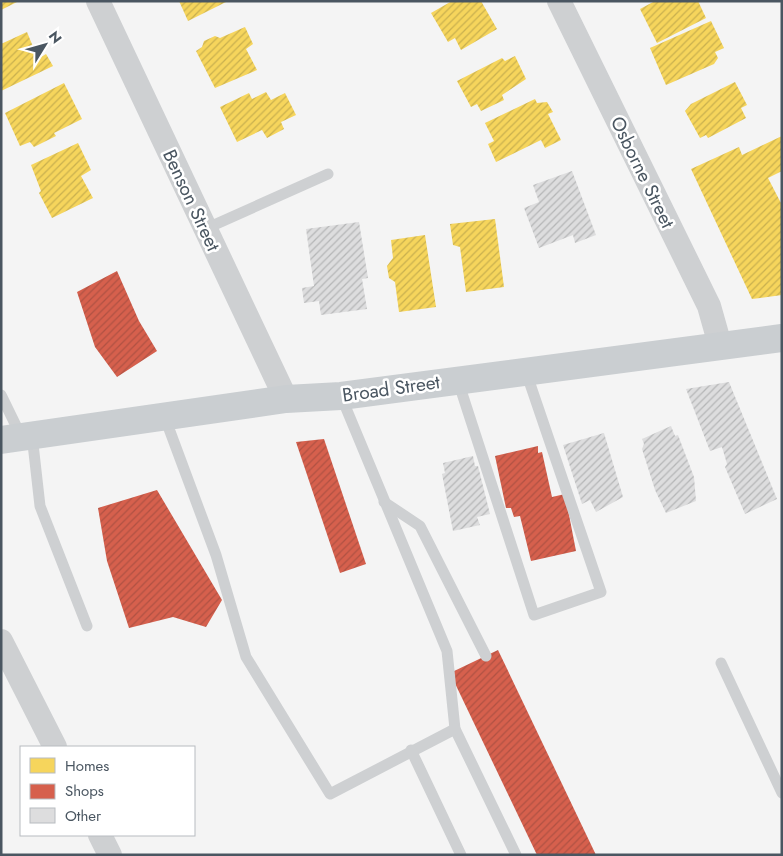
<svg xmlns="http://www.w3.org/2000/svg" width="783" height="856" viewBox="0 0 783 856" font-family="Jost,sans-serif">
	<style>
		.homes { fill: url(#homes-hatch) }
		.shops { fill: url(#shops-hatch) }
		.building { fill: url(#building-hatch) }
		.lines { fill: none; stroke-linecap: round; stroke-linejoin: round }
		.lane { stroke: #ced0d2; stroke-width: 11 }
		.street { stroke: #ced0d2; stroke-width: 24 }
		.primary { stroke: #caced1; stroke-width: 28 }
		.labels { text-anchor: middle; stroke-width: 5; stroke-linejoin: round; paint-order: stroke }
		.street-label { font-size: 19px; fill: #4a5661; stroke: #fff }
	</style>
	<defs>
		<pattern id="homes-hatch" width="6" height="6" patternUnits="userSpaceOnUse" patternTransform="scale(1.25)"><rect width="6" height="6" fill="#f6d55c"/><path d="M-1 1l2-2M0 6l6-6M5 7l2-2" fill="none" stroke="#c9b04f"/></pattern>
		<pattern id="shops-hatch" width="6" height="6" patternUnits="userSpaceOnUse" patternTransform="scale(1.25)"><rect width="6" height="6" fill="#d6604d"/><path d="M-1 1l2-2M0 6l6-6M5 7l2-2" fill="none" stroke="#b05243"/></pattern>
		<pattern id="building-hatch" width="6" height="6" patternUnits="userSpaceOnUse" patternTransform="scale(1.25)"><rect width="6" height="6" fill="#ddddde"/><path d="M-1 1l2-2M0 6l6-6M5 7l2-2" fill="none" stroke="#b5b6b7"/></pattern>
	</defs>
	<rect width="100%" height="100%" fill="#f4f4f4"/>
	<!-- homes -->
	<g class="homes">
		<polygon points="1,1 19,1 1,10"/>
		<polygon points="179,1 228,1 188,21"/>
		<polygon points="452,1 481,1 497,29 461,50 455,38 448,42 431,13"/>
		<polygon points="655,1 698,1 706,18 657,43 640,9"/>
		<polygon points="711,21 724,48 715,52 718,58 714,64 666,85 650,48"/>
		<polygon points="245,27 253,44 246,49 257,70 215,88 196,51 202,47 204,41 215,36 220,38"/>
		<polygon points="27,32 38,59 46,54 53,66 1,91 1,44"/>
		<polygon points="515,56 526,79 502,95 504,100 481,111 477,104 471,107 457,81 502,58 505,61"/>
		<polygon points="735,82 747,105 741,108 746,118 708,138 706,135 700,138 685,111 691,104"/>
		<polygon points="64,83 82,119 54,133 56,136 34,147 30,142 20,146 5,113"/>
		<polygon points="266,92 271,100 285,93 296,115 281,122 284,129 267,138 262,130 237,142 220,107 249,93 252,99"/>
		<polygon points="535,99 537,103 547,102 553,112 548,114 561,140 545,148 541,140 496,162 488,144 494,141 485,123"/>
		<polygon points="782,136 782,171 768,178 782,205 782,295 752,299 691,169 739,147 742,155"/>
		<polygon points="78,143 91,170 81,176 93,198 52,218 39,193 41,191 31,165"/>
		<polygon points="495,219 504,287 466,292 460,247 453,245 450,224"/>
		<polygon points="425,235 436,307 399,312 395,282 389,278 387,266 393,258 391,240"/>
	</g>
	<!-- shops -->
	<g class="shops">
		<polygon points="117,271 139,321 157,351 117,377 95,347 77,292"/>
		<polygon points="324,439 366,564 340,573 296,442"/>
		<polygon points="538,446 538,453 542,452 552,497 565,494 576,551 531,561 520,516 514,517 511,508 506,508 495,456"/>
		<polygon points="157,490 222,600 206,627 173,617 129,628 107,561 98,508"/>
		<polygon points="498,650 596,855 537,855 450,673"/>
	</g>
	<!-- building -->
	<g class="building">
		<polygon points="572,171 596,235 575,243 573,235 539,248 524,208 539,202 533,185"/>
		<polygon points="359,222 368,278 362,279 367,309 321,315 319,301 304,303 302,288 314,286 306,229"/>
		<polygon points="729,382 777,499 745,514 725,467 727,464 722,447 710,451 686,389"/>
		<polygon points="671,426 675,436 678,435 694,477 696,501 666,513 655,490 642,449 644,444 642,439"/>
		<polygon points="604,433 623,497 596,512 590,500 582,504 563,445"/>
		<polygon points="473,456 475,466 478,466 490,514 477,517 480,525 453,531 442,474 445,473 443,463"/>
	</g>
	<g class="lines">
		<!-- lane -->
		<g class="lane">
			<polyline points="205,229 328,174"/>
			<polyline points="458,381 534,615 601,592 526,372"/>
			<polyline points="1,395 21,436"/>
			<polyline points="341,396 447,651 455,729 516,855"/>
			<polyline points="165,418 216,555 246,657 330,794 455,729"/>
			<polyline points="32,435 40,506 87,626"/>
			<polyline points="384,502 420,526 486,656"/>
			<polyline points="721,663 782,793"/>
			<polyline points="411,750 461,855"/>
		</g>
		<!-- street -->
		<g class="street">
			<polyline points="98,1 286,399"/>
			<polyline points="559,1 709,306 720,345"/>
			<polyline points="1,641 55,747"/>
			<polyline points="100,835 110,855"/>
		</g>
		<!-- primary -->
		<polyline class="primary" points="1,440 286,399 341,396 782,338"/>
	</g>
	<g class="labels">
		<!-- street labels -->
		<g class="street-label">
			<text transform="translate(643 172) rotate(64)" y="7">Osborne Street</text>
			<text transform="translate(192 200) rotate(65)" y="7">Benson Street</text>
			<text transform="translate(391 388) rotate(-8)" y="7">Broad Street</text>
		</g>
	</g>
	<!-- border -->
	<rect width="783" height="856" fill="none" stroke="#4a5661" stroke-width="5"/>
	<!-- legend -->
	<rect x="20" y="746" width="175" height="90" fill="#ffffff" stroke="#b7bbc0"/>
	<rect x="30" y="758" width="25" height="15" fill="#f6d55c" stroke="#b7bbc0"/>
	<text x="65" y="771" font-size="15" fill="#4a5661">Homes</text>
	<rect x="30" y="784" width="25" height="15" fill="#d6604d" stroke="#b7bbc0"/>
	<text x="65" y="796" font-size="15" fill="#4a5661">Shops</text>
	<rect x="30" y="808" width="25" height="15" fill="#ddddde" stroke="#b7bbc0"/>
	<text x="65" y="821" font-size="15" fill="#4a5661">Other</text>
	<!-- north arrow -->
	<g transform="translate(45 45) rotate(53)" stroke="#ffffff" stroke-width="4" paint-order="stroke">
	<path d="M0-4L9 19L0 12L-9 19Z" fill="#4a5661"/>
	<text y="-8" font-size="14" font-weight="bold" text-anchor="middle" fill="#4a5661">N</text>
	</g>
</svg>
